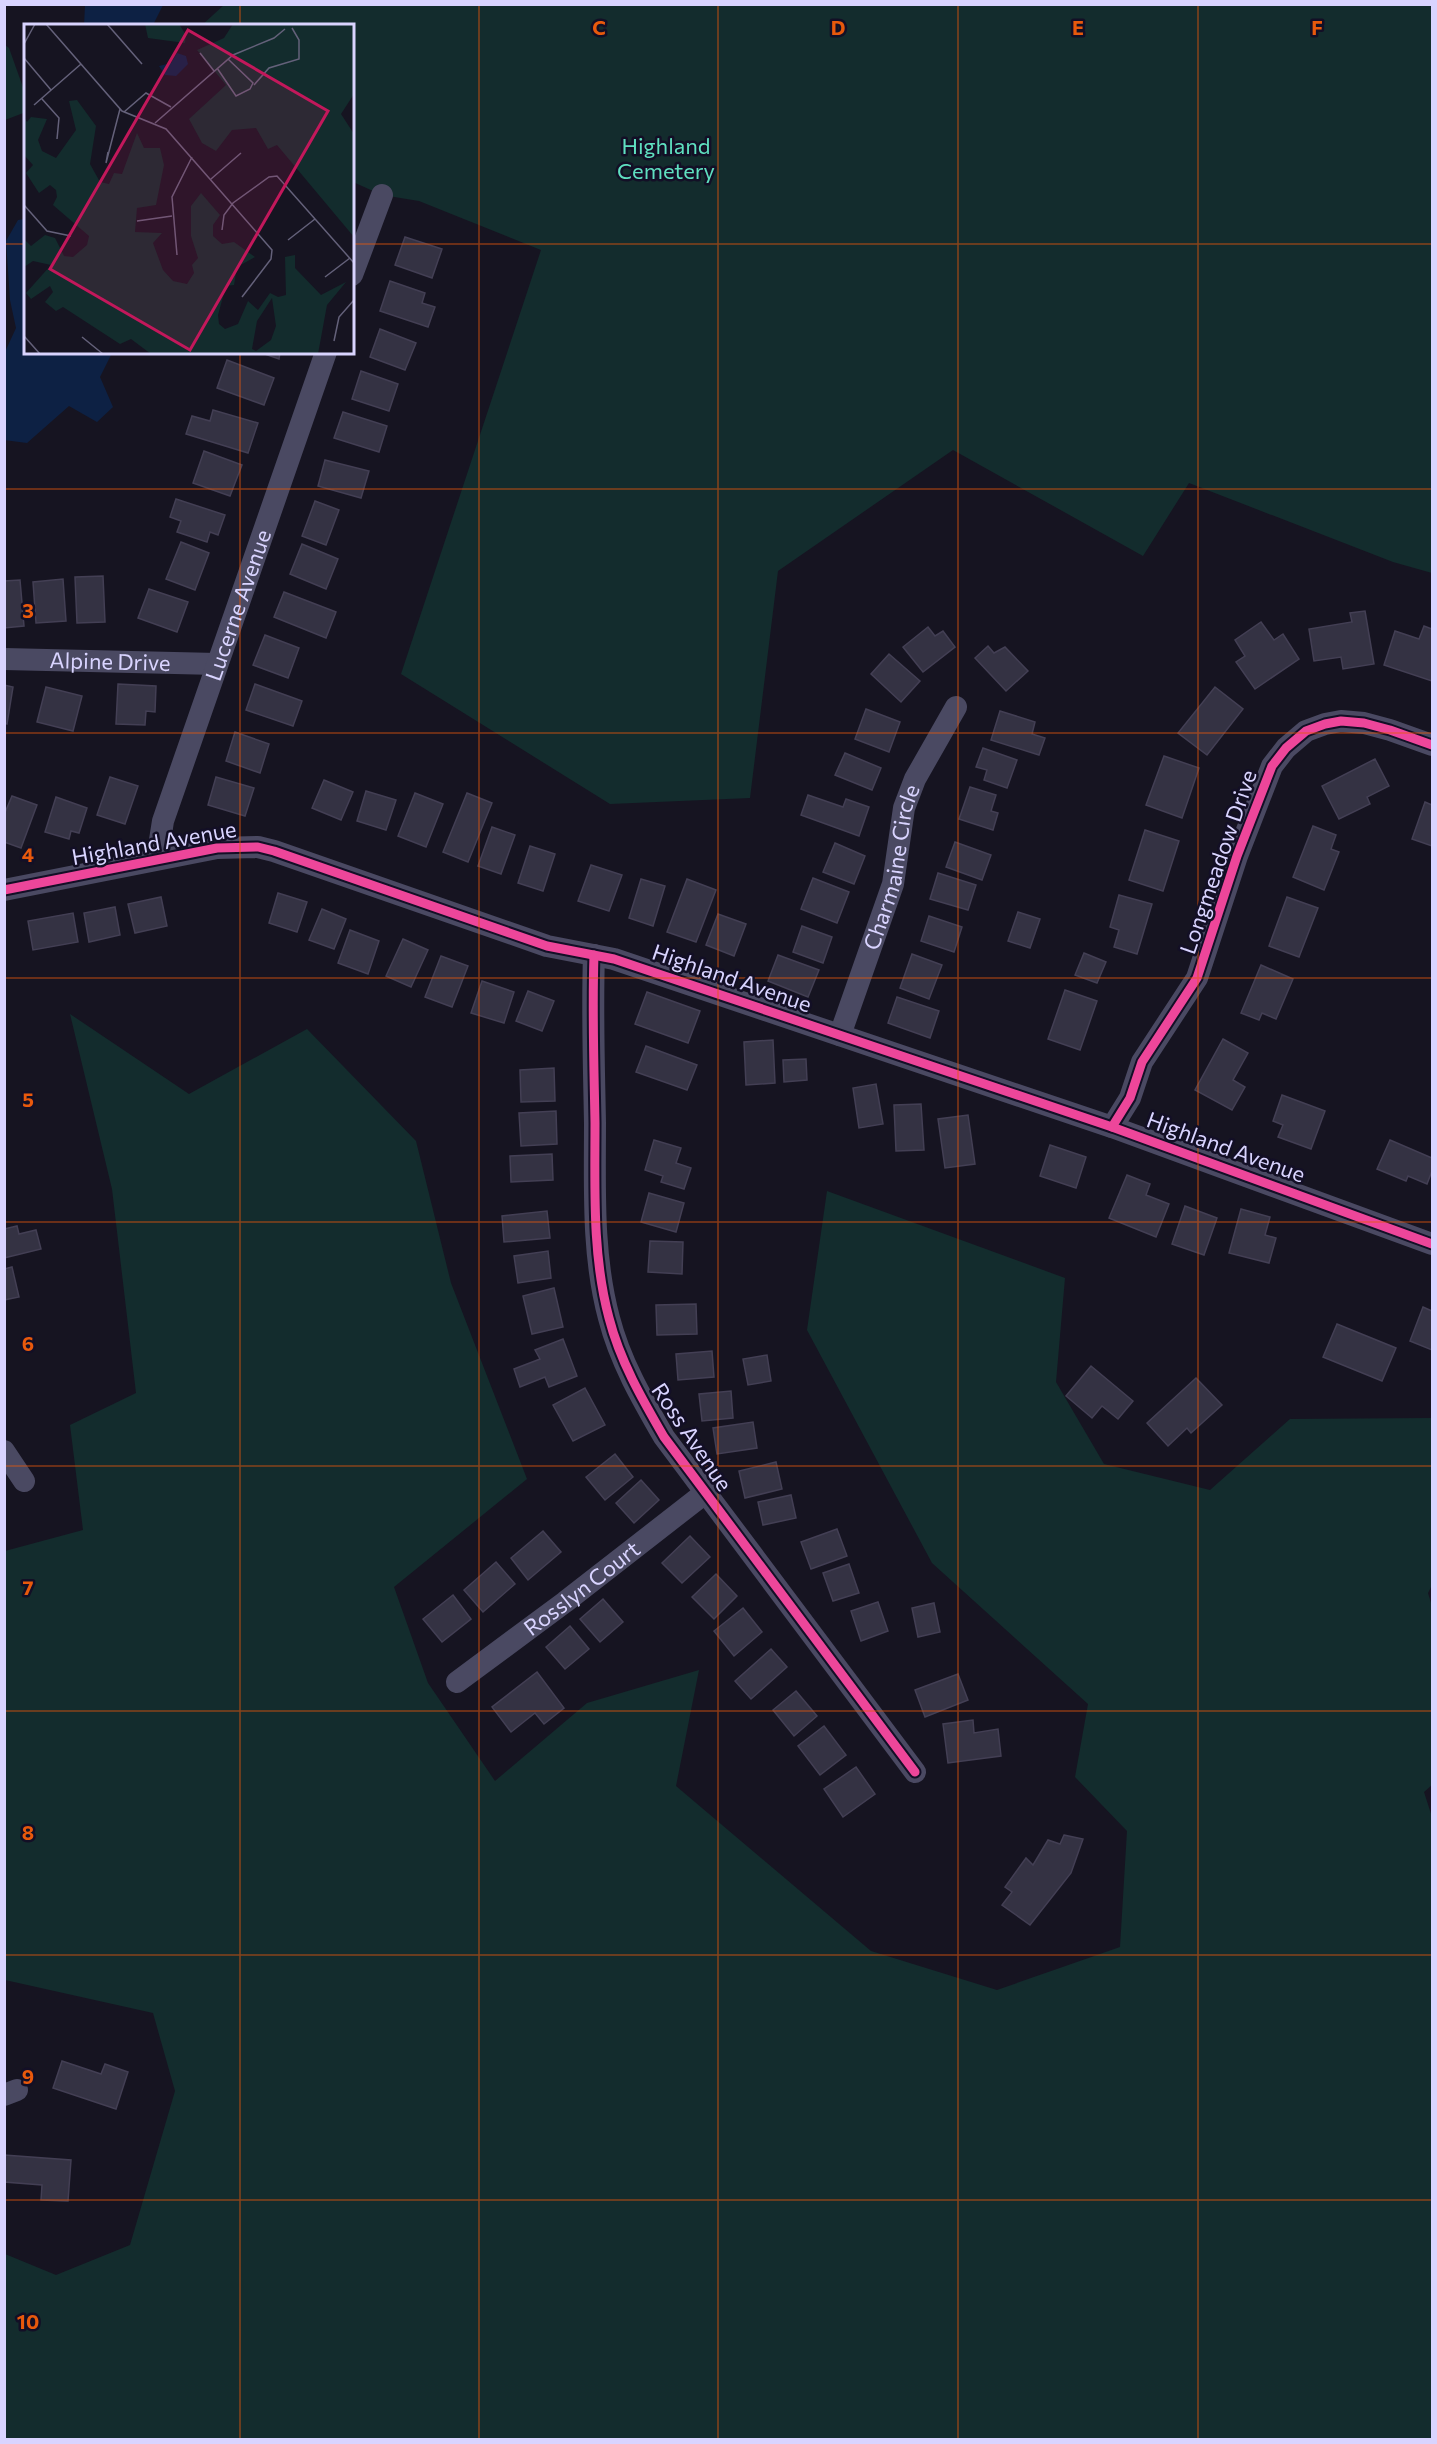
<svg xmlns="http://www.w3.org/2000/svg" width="1437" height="2444" viewBox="0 0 1437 2444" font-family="Commissioner,sans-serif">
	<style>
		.green { fill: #132c2d }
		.water { fill: #0d2144 }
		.building { fill: #343243; stroke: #433f54; stroke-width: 1.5 }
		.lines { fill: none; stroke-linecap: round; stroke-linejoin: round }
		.street { stroke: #4a4962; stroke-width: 22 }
		.cycleway-casing { stroke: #130f26; stroke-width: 13 }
		.cycleway { stroke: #ed469a; stroke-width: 9 }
		.grid { fill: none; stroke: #e8590c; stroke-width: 1.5; stroke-opacity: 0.55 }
		.labels { text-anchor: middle; stroke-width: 5; stroke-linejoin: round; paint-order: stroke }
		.park-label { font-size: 22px; fill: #5fe0c0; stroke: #130f26 }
		.street-label { font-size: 22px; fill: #d9d4ff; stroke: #130f26 }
		.inset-road { fill: none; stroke: #64617a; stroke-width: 1.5 }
		.view { fill: #c2185b; fill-opacity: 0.15; stroke: #c2185b; stroke-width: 3 }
		.inset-edge { fill: none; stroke: #d9d4ff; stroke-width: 3 }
		.grid-label { font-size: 20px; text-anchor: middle; font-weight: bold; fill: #e8590c; stroke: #130f26; stroke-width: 5; stroke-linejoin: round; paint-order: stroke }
	</style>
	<rect width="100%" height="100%" fill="#161421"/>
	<!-- green -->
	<g class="green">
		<polygon points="225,4 1432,5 1432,573 1393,562 1189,483 1143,556 953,450 778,571 750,798 610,804 401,674 541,250 419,201 382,195 353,182 352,26 201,26"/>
		<polygon points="5,45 9,48 25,93 26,112 5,120"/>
		<polygon points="70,1014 189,1094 307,1029 416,1141 451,1283 527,1479 394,1587 428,1683 495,1781 587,1703 699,1670 676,1786 871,1951 997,1990 1120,1947 1127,1831 1075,1777 1088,1704 932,1563 807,1330 827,1191 1065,1278 1056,1382 1104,1464 1210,1490 1290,1419 1432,1418 1432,1585 1428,1593 1432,1606 1432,1785 1424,1792 1432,1817 1432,2439 5,2439 5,2254 56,2275 130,2245 175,2091 153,2013 5,1980 5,1551 83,1530 70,1425 136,1393 112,1189"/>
	</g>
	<!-- water -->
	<g class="water">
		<polygon points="85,5 85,4 163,5 153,25 84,26"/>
		<polygon points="25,219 26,352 112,353 100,377 113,407 97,422 69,406 27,443 4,440 5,352 16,328 10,300 6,241 18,220"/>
	</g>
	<!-- building -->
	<g class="building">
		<polygon points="405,237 442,249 432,278 395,265"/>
		<polygon points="390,281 425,293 422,303 435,307 428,327 380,311"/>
		<polygon points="380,329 416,343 405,370 370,357"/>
		<polygon points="259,352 280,352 279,359"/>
		<polygon points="227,360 274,378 264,405 217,388"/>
		<polygon points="361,371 398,384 389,411 352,399"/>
		<polygon points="213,410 258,423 248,453 186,434 192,416 210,421"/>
		<polygon points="343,412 387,426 379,452 334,438"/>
		<polygon points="204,451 242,465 230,496 193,483"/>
		<polygon points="325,460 369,471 361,498 318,486"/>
		<polygon points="176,499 225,515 218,535 210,532 207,542 177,532 181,521 170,517"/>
		<polygon points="315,501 339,510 326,545 302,536"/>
		<polygon points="181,542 209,553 195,590 166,579"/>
		<polygon points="302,544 338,559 326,589 290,574"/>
		<polygon points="103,576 105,622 77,623 75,577"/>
		<polygon points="63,579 66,621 36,623 33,582"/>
		<polygon points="20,580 24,626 4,628 4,581"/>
		<polygon points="149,589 188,602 177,632 138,618"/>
		<polygon points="284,592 336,612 326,638 274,617"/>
		<polygon points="1365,611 1374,664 1343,669 1341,657 1314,661 1309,629 1352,622 1350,613"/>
		<polygon points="1261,622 1274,640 1283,634 1299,659 1255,689 1236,662 1245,656 1235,640"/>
		<polygon points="1424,626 1432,629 1432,681 1384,665 1395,631 1419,639"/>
		<polygon points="928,627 935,636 943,631 955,647 923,672 903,647"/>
		<polygon points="265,635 299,648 288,678 253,665"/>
		<polygon points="988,646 994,653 1005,647 1028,671 1006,691 975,658"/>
		<polygon points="889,654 920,681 901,702 871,674"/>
		<polygon points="118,684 156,686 155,712 146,711 145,725 116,724"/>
		<polygon points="255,684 302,701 293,726 246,710"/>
		<polygon points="4,685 13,687 7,724 4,723"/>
		<polygon points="46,687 82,696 73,731 37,722"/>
		<polygon points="1215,687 1243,709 1207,755 1178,733"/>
		<polygon points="866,709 900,722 889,752 855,739"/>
		<polygon points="1000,711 1035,722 1032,734 1045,738 1039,755 991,740"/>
		<polygon points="235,732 269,744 260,773 226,761"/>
		<polygon points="983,748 1017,760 1007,788 984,780 987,770 976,767"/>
		<polygon points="845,753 881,768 872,790 835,775"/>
		<polygon points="1164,756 1199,768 1182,818 1146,805"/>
		<polygon points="1375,759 1389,786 1367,797 1370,804 1339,819 1322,786"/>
		<polygon points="110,777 138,786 125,824 97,815"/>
		<polygon points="216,777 254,788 245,816 208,805"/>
		<polygon points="324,780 353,792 341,820 312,808"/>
		<polygon points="970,787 996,795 991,811 998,813 993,830 959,819"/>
		<polygon points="366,791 396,800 386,830 357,821"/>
		<polygon points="415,793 443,804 426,847 398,836"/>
		<polygon points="467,793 492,803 468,862 443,852"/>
		<polygon points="808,795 843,807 846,799 869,807 859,836 801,815"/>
		<polygon points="12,796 37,805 21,848 4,842 4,815"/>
		<polygon points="56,797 87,808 79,833 71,831 69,839 45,832"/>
		<polygon points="1425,802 1432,805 1432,846 1412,839"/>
		<polygon points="1313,826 1336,835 1331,849 1339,852 1324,890 1293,877"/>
		<polygon points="492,827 515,835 501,874 478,866"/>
		<polygon points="1145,830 1179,841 1163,891 1129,880"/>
		<polygon points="955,842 991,855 982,880 946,867"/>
		<polygon points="835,843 865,856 854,884 823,872"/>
		<polygon points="530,846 555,854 543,891 518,883"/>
		<polygon points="591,865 622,875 609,911 578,901"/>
		<polygon points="938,873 976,885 968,910 930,899"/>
		<polygon points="813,878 849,892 837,923 801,909"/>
		<polygon points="641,879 665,886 653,926 629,918"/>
		<polygon points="687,879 716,890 696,942 667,932"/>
		<polygon points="278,893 307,902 297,932 269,923"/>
		<polygon points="1119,895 1152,904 1137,954 1114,947 1119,930 1110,927"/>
		<polygon points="161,897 167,926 135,933 128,904"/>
		<polygon points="1287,897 1318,908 1299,957 1269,946"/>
		<polygon points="115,907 120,935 89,942 84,913"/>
		<polygon points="322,909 346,919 334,949 309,940"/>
		<polygon points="1018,912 1040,919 1030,948 1008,941"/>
		<polygon points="73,913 78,942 33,950 28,921"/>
		<polygon points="718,914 746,924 734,956 706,945"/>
		<polygon points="929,916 962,927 954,952 921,941"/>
		<polygon points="802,926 832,937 823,963 793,952"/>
		<polygon points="350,930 379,941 368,974 338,963"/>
		<polygon points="403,939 428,950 411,987 386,976"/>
		<polygon points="1084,953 1106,962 1097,983 1075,975"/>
		<polygon points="912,954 942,965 929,999 900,988"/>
		<polygon points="778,955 819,970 808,997 768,981"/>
		<polygon points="441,956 468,966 452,1007 425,997"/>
		<polygon points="1261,965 1293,979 1276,1019 1262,1013 1259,1020 1241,1013"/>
		<polygon points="482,981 514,992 504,1023 471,1013"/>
		<polygon points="1065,990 1097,1001 1080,1050 1048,1039"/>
		<polygon points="528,991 554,1001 542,1031 516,1021"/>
		<polygon points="647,992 700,1011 688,1043 635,1024"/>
		<polygon points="897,997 939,1011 930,1038 888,1023"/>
		<polygon points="1223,1039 1248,1053 1233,1080 1245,1087 1232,1110 1195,1090"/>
		<polygon points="773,1040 775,1083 746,1085 744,1042"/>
		<polygon points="646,1046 697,1065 687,1090 636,1072"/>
		<polygon points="806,1059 807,1080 784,1082 783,1060"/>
		<polygon points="554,1068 555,1101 521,1102 520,1070"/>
		<polygon points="876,1084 883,1124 859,1128 853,1088"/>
		<polygon points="1282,1095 1325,1111 1311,1149 1278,1137 1283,1125 1273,1121"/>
		<polygon points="921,1104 924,1150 896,1151 894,1105"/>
		<polygon points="556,1111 557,1144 521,1146 519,1113"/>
		<polygon points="968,1115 975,1164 945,1168 938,1119"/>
		<polygon points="654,1140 681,1148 676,1163 691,1168 684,1189 661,1182 663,1176 645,1170"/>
		<polygon points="1390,1140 1432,1158 1432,1171 1427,1184 1408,1176 1406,1181 1377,1169"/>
		<polygon points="1050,1145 1086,1157 1076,1188 1040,1176"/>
		<polygon points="552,1154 553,1180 511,1182 510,1156"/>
		<polygon points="1127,1175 1150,1184 1146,1195 1169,1204 1156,1237 1109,1218"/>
		<polygon points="649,1193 684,1203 676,1232 641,1222"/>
		<polygon points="1185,1206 1217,1218 1204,1255 1172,1244"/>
		<polygon points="1241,1209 1270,1217 1265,1235 1276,1238 1269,1263 1229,1253"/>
		<polygon points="547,1211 550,1238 504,1242 502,1216"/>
		<polygon points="17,1226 19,1234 36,1230 41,1249 4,1258 4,1229"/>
		<polygon points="650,1241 683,1242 682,1274 648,1272"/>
		<polygon points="548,1251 551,1278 518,1283 514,1256"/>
		<polygon points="12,1267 19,1297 4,1300 4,1269"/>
		<polygon points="554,1288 563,1327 532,1334 523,1296"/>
		<polygon points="696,1304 697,1334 657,1335 656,1305"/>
		<polygon points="1423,1307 1432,1311 1432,1350 1410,1341"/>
		<polygon points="1337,1324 1396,1348 1382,1381 1323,1357"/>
		<polygon points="563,1339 577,1376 549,1387 545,1377 520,1387 514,1369 540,1359 535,1350"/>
		<polygon points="712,1351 714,1377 678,1380 676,1354"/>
		<polygon points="767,1355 771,1381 748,1385 743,1359"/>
		<polygon points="1091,1366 1133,1401 1118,1419 1102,1406 1092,1418 1066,1396"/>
		<polygon points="1196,1378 1222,1405 1191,1433 1187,1428 1168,1446 1147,1423"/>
		<polygon points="585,1388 605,1425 573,1441 553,1405"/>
		<polygon points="731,1391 733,1418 702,1421 699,1394"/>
		<polygon points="753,1422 757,1448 717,1454 713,1428"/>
		<polygon points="615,1454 633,1477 605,1500 586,1477"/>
		<polygon points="776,1462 782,1489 745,1498 739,1471"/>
		<polygon points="641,1480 659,1500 634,1523 616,1503"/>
		<polygon points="791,1495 796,1518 763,1525 758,1502"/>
		<polygon points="837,1529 847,1556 811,1569 801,1542"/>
		<polygon points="543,1531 561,1552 528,1580 511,1558"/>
		<polygon points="690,1536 710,1557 682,1583 662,1563"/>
		<polygon points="496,1562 515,1584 483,1612 464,1590"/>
		<polygon points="849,1564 859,1593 833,1601 823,1573"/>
		<polygon points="716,1574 737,1596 714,1619 692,1597"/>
		<polygon points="453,1595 471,1619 442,1642 423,1619"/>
		<polygon points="603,1599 623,1622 600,1642 580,1619"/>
		<polygon points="878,1602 888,1631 861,1641 851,1611"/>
		<polygon points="934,1603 940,1632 918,1637 912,1608"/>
		<polygon points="743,1608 762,1632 734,1656 714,1631"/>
		<polygon points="570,1626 589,1649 565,1669 546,1647"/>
		<polygon points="771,1649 787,1667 751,1699 735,1681"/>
		<polygon points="537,1672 564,1708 544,1724 535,1713 511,1732 492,1707"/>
		<polygon points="958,1674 968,1700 925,1717 915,1690"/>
		<polygon points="796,1691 817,1716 794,1736 773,1710"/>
		<polygon points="973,1720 974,1733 998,1729 1001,1756 948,1763 943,1724"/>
		<polygon points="824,1726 846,1755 820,1775 798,1746"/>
		<polygon points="856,1767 875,1794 843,1817 824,1789"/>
		<polygon points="1064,1835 1083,1839 1071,1873 1030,1925 1002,1905 1012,1892 1005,1887 1026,1858 1033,1865 1048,1840 1060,1844"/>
		<polygon points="62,2061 101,2074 105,2064 128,2072 116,2109 53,2088"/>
		<polygon points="4,2155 71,2160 68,2201 41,2200 42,2185 4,2182"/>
	</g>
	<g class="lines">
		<!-- street -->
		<g class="street">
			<polyline points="352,275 382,195"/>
			<path id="s1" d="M4,659L217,664"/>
			<path id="s2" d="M157,859L163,821L326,352"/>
			<polyline points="4,890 217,848 258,847 274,851 547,946 614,959 1112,1127 1432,1244"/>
			<path d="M594,955C592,1011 594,1067 595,1123C595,1188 592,1255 609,1318C620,1361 642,1399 664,1437L915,1772"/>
			<path id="s3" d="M840,1035L893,884L904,808L915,779L956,707"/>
			<polyline points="1112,1127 1130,1098 1142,1062 1197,978 1237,856 1272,766 1286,748 1306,731 1325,724 1341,721 1364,723 1390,730 1432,745"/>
			<polyline points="4,1451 24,1481"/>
			<path id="s4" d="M457,1682L565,1602L705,1493"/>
			<polyline points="4,2095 17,2090"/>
		</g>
		<!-- cycleway casing -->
		<g class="cycleway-casing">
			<g id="cycleway">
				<polyline points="4,890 217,848 258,847 274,851 547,946 614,959 1112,1127 1432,1244"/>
				<path d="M594,955C592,1011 594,1067 595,1123C595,1188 592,1255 609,1318C620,1361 642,1399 664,1437L915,1772"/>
				<polyline points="1112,1127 1130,1098 1142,1062 1197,978 1237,856 1272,766 1286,748 1306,731 1325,724 1341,721 1364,723 1390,730 1432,745"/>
			</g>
		</g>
		<!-- cycleway -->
		<use href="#cycleway" class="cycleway"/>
	</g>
	<!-- grid -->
	<path class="grid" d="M240,4V26M479,4V2440M718,4V2440M958,4V2440M1198,4V2440M4,244H26M352,244H1432M240,352V2440M4,489H1432M4,733H1432M4,978H1432M4,1222H1432M4,1466H1432M4,1711H1432M4,1955H1432M4,2200H1432"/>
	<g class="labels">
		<!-- park labels -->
		<g class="park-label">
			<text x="666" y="154">Highland<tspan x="666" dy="25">Cemetery</tspan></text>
		</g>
		<!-- street labels -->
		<g class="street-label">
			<text dy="8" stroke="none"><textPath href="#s2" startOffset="267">Lucerne Avenue</textPath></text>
			<text dy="8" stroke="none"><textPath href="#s1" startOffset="106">Alpine Drive</textPath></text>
			<text transform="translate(154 843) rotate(-10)" y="8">Highland Avenue</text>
			<text transform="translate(1218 862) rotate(-71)" y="8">Longmeadow Drive</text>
			<text dy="8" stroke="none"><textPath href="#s3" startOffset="176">Charmaine Circle</textPath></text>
			<text transform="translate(732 978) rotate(19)" y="8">Highland Avenue</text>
			<text transform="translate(1226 1147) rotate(20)" y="8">Highland Avenue</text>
			<text transform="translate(692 1437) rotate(56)" y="8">Ross Avenue</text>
			<text dy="8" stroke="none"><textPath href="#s4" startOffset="156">Rosslyn Court</textPath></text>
		</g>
	</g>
	<!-- overview -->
	<g transform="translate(24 24)">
		<rect width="330" height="330" fill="#161421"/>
		<path d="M121,0H155L162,11L161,19L124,14ZM209,0H330V70L317,90L330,110V213L253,121L244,125L232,104L208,106L192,127L178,119L165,95L202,61L173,26L200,14ZM53,76L72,102L66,140L76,158L85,160L90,149L98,150L113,109L120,124H136L140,141L132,181L113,184L111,208L138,209L129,219L139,246L149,257L163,260L170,249L168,241L174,234L167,212V182L177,169L196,191L189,201V212L198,220L210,218L231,233L213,243L210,261L202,262L194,291L195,300L201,305L214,300L224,277L234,286L246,269L254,273L262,271L261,233L271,231V244L297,271L322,258L303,281L294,330H127L107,315L96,320L39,283L32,287L21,278L29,268L26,262L7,275L2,269L27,241L9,237L0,243V215L7,222L21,211L31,214L40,232L49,233L63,221L65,212L29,181L33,173L32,166L26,161L15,169L2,149L9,141L0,131V93L3,98L7,93L23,95L14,116L18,127L32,134L52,106L45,77ZM248,274L252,302L247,316L232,327L228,325L233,297Z" fill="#132c2d" fill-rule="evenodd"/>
		<path d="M153,29L162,32L164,40L152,52L141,51L135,42L147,39Z" fill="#0d2144"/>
		<path class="inset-road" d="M22,0L98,87L142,105L248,226L247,235L218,273M83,0L118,40M0,20L11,0M176,29L190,47M0,34L27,66M193,44L212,72L226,65L229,59L204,35M230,61L245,44L275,35V16L268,4M18,75L35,94L33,115M10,81L57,40M100,88L122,69L147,83M131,99L209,31L250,14L261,5M84,128L82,139L96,85M187,155L217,129M0,181L23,207L47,212M113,197L148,192M198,206L200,191L209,179L245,153L253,152L330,239M264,216L291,195M153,231L148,173L168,133M301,253L326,234M0,312L16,330M58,313L79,330M310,317L315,293L330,276"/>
		<path class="view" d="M164,6L304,87L166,326L26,245Z"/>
		<rect width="330" height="330" class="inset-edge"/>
	</g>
	<g class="grid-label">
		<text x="599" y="35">C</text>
		<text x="838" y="35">D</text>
		<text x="1078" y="35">E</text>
		<text x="1317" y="35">F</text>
		<text x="28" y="618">3</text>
		<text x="28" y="862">4</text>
		<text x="28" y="1107">5</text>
		<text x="28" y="1351">6</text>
		<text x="28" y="1595">7</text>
		<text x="28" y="1840">8</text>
		<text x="28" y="2084">9</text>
		<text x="28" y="2329">10</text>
	</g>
	<!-- border -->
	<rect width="1437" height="2444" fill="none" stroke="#d9d4ff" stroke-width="12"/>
</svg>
